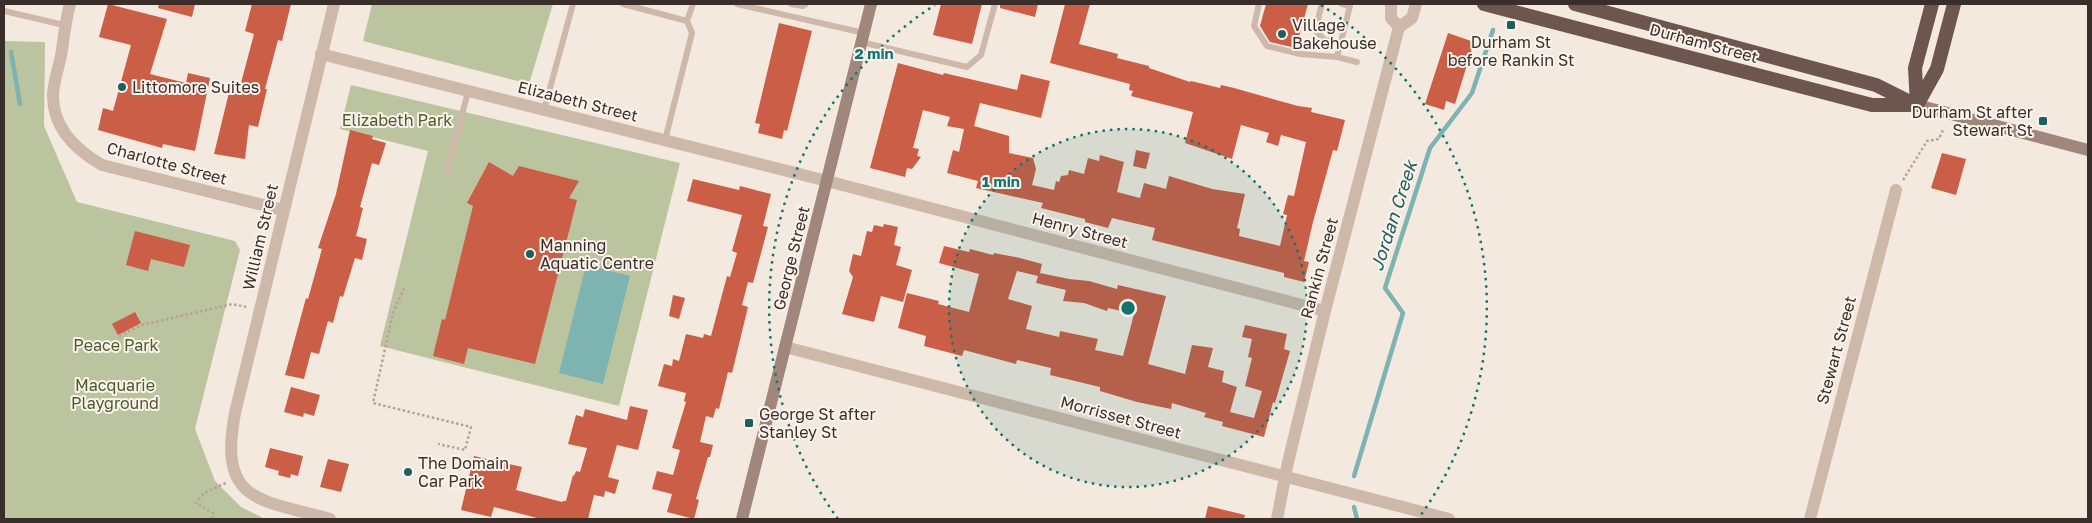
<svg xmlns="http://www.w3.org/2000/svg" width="2092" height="523" viewBox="0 0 2092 523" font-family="'Golos Text',sans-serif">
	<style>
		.green { fill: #bac49e }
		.water { fill: #7db3b1 }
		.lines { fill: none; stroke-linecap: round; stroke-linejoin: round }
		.stream { stroke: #7db3b1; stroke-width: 4.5 }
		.building { fill: #cb5e46; fill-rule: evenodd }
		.path { stroke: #b9a294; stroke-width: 2.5; stroke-dasharray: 2.5 2.5; stroke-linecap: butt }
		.service { stroke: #cdb8aa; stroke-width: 6 }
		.minor { stroke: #cdb8aa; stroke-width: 12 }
		.secondary { stroke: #a1867b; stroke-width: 12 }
		.trunk { stroke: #6c564e; stroke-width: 14 }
		.ring { fill: none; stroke: #0f766e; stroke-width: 2.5; stroke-dasharray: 2.5 5 }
		.poi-dot { fill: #1d5e5e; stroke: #fbf3ec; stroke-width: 2 }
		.labels { text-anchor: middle; stroke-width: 4; stroke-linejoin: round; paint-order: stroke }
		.poi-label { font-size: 16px; fill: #3a2e2a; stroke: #fbf3ec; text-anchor: start }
		.street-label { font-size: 16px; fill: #3a2e2a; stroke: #fbf3ec }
		.park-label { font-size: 16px; fill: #4c5a2c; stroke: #fbf3ec }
		.water-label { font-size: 18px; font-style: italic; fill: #1d5e5e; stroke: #fbf3ec }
		.centre { fill: #0f766e; stroke: #fbf3ec; stroke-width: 2.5 }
		.ring-label { font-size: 15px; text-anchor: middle; font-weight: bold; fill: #0f766e; stroke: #fbf3ec; stroke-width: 4; stroke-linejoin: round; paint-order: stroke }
	</style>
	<rect width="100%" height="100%" fill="#f4e9df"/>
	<!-- green -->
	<g class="green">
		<polygon points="372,4 553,4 529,84 363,41"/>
		<polygon points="4,41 45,42 44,126 77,202 235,241 240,250 195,429 215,481 241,507 265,519 4,519"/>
		<polygon points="351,85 680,163 619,406 380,346 428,151 340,129"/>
	</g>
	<!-- water -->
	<polygon class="water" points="586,265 630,276 603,384 559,373"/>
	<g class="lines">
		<!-- stream -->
		<g class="stream">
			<polyline points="11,52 20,104"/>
			<polyline points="1354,476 1403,313 1385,288 1430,148 1472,93 1493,30"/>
			<polyline points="1354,507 1357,519"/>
		</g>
	</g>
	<!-- building -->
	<g class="building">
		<polygon points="108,4 167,19 150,74 186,83 188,73 210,78 195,151 163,144 162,148 98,130 103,108 113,111 131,45 99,37"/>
		<polygon points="159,4 195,4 192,17 158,8"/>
		<polygon points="252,4 291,4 282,41 278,40 265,89 267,89 258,127 249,125 245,159 214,154 232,80 241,83 254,34 245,31"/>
		<polygon points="941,4 982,4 972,44 933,35"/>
		<polygon points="1000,4 1038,4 1035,17 1000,8"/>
		<polygon points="1065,4 1090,4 1079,44 1118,54 1117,58 1149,66 1149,68 1190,82 1191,81 1220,88 1221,85 1234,88 1298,106 1312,108 1311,112 1345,120 1337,151 1333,150 1313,222 1304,261 1309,262 1304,282 1284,277 1284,273 1152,240 1155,228 1112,218 1108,228 1085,222 1085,219 1041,208 1043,203 976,188 978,181 947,173 953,150 959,152 964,129 947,126 950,117 923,110 913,148 919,149 917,156 921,157 912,169 907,168 905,177 870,168 898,63 943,75 944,73 1017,90 1021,74 1050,81 1041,118 980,103 974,126 1009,136 1009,153 1033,158 1036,169 1032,185 1054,190 1056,181 1059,182 1061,176 1068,175 1069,170 1084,174 1088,158 1099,161 1100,155 1124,162 1117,192 1140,198 1144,183 1166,189 1169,176 1212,189 1245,194 1237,228 1240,229 1239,236 1280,246 1287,215 1283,214 1288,195 1294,196 1306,142 1281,135 1278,146 1266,142 1269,133 1241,125 1232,159 1185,143 1193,112 1131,96 1133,91 1129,90 1130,84 1050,63"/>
		<polygon points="1266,4 1308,4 1296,48 1270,42 1260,26"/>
		<polygon points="779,23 812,31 787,131 784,130 782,139 758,133 760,124 755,123"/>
		<polygon points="1448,33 1474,42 1455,104 1446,101 1444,110 1425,104"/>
		<polygon points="350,130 373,136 372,139 386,143 379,165 372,163 360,207 363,208 356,236 367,239 362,260 355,258 343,297 340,296 333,323 328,321 319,354 311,352 304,379 285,375 306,298 308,299 322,249 318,248 336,194"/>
		<polygon points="1136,150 1150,153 1146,169 1133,166"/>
		<polygon points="1942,153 1966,159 1956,195 1931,188"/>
		<polygon points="489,162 513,176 519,166 579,181 569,198 577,200 535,364 468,348 464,364 433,356 442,319 445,320 473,206 467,203"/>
		<polygon points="693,179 739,190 740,186 771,194 763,226 768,227 753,283 748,282 742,305 748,307 732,373 728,372 719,409 716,408 713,418 706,416 700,442 713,445 710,457 708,457 696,499 699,500 694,519 667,512 672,494 652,489 657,471 673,475 680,450 672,448 686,402 684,401 686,393 658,386 664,364 672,366 673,359 679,361 686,334 703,338 704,334 711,336 727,276 730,277 737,253 732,251 742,215 687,201"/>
		<polygon points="884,224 898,227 894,245 901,247 896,265 912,270 903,302 881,296 874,322 842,314 853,277 849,271 853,254 861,256 867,231 872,232 874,225 883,227"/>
		<polygon points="135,231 190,245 184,267 151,259 148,271 126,265"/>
		<path d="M944,246L969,252L970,249L993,255L994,253L1020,258L1042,264L1040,273L1069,279L1089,281L1117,289L1118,285L1166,296L1148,364L1185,374L1192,345L1213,348L1208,367L1224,371L1222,382L1237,387L1230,412L1254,418L1262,391L1245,386L1252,358L1248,357L1252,339L1242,337L1245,325L1287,334L1284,349L1290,351L1275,403L1273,402L1264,437L1222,426L1223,422L1204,417L1206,413L1172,403L1171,409L1137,402L1100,391V387L1050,375L1051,368L1017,360L1016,364L964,350L962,356L924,346L926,336L898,328L907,293L939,301L938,304L969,312L979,274L939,263ZM1017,271L1038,276L1036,283L1066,290L1063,301L1084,303L1107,311L1108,308L1134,314L1123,356L1095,350L1098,339L1060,331L1059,337L1026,329L1032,306L1008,299Z"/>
		<polygon points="673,295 685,298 679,319 669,316"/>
		<polygon points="135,312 141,323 118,335 112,324"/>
		<polygon points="291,387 320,395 314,416 304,413 303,417 284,412"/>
		<polygon points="630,406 648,410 638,450 617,445 608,477 619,480 615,494 605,491 604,497 594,495 588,519 541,519 494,507 491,517 461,510 474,456 522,467 516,490 562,502 563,501 566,501 573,475 574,476 576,471 580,472 587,448 568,444 576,415 583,417 585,409 627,420"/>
		<polygon points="270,448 303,456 298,476 291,474 290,478 278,475 279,471 265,467"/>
		<polygon points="328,459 349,464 341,492 320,487"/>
		<polygon points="1208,506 1245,515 1244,519 1205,519"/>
	</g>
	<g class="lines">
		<!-- path -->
		<g class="path">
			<polyline points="1903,180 1927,141 1939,139 1943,130"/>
			<polyline points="404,288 393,313 373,403 471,427 465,450 438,444"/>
			<polyline points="119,336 142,325 232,304 247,307"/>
			<polyline points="212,519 213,513 196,503 204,493 226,483"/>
		</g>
		<!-- service -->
		<g class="service">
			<polyline points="623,4 687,21"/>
			<polyline points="737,4 864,33"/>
			<polyline points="791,4 803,6 806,4"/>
			<polyline points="1259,4 1254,26 1267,46 1300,54 1337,57 1357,62"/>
			<polyline points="1322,4 1315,30 1325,40 1341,43"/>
			<polyline points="4,11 64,25"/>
			<polyline points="861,42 967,67 981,55 995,4"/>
			<polyline points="1337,57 1350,6 1342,4"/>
			<polyline points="544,110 573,4"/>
			<polyline points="665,140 692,33 687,21 693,4"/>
			<polyline points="446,174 468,92"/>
		</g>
		<!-- minor -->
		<g class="minor">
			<path d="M70,4C66,19 64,34 62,50C60,65 53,81 53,96C53,128 76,150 102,165L283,210"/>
			<polyline points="1391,4 1391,18 1399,27"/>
			<polyline points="321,54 827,181 1325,311"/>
			<polyline points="785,347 1449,519"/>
			<path d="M330,519C259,499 218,503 235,413L334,4"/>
			<polyline points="1277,519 1288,462 1325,311 1399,27 1412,18 1416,4"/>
			<polyline points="1810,519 1896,190"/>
		</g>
		<!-- secondary -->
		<g class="secondary">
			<polyline points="1917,105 2088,150"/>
			<polyline points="742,519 871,4"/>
		</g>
		<!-- trunk -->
		<g class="trunk">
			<polyline points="1484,4 1872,105 1917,105"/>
			<polyline points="1575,4 1876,85 1914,104"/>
			<polyline points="1917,104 1915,68 1932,4"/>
			<polyline points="1917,105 1937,69 1954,4"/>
		</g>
	</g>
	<!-- distance rings -->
	<circle cx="1128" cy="308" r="179" fill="#0f766e" fill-opacity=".12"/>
	<g class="ring">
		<circle cx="1128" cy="308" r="179"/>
		<path d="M838 519A359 359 0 0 1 935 5M1321 5A359 359 0 0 1 1418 519"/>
	</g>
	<!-- markers -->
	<g class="poi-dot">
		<rect x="1506" y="20" width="10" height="10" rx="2.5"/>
		<circle cx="1282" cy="34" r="5"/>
		<circle cx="122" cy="87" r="5"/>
		<rect x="2038" y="116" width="10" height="10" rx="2.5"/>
		<circle cx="530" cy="254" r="5"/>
		<rect x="744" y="418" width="10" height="10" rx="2.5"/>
		<circle cx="408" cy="472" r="5"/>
	</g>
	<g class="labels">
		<!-- poi labels -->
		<g class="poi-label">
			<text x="1292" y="31">Village<tspan x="1292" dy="18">Bakehouse</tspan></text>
			<text x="1511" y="48" text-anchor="middle">Durham St<tspan x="1511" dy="18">before Rankin St</tspan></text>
			<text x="132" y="93">Littomore Suites</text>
			<text x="2033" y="118" text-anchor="end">Durham St after<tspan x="2033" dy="18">Stewart St</tspan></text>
			<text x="540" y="251">Manning<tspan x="540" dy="18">Aquatic Centre</tspan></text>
			<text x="759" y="420">George St after<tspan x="759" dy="18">Stanley St</tspan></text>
			<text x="418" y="469">The Domain<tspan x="418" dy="18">Car Park</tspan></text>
		</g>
		<!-- street labels -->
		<g class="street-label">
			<text transform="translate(1704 43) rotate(15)" y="6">Durham Street</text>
			<text transform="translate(578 101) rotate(14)" y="6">Elizabeth Street</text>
			<text transform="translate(167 163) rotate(15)" y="6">Charlotte Street</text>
			<text transform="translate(1080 230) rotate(15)" y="6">Henry Street</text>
			<text transform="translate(260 237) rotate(-77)" y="6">William Street</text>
			<text transform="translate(791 258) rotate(-76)" y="6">George Street</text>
			<text transform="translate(1319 268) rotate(-75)" y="6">Rankin Street</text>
			<text transform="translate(1836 350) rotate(-75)" y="6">Stewart Street</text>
			<text transform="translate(1121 417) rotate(15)" y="6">Morrisset Street</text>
		</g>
		<!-- park labels -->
		<g class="park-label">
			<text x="397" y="126">Elizabeth Park</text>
			<text x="116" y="351">Peace Park</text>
			<text x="115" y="391">Macquarie<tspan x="115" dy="18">Playground</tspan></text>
		</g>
		<!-- water labels -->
		<g class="water-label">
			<text transform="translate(1394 216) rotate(-72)" y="6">Jordan Creek</text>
		</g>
	</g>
	<circle cx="1128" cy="308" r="8" class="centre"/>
	<g class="ring-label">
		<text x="874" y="59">2 min</text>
		<text x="1001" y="187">1 min</text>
	</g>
	<!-- border -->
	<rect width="2092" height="523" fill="none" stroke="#3a2e2a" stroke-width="10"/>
</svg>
